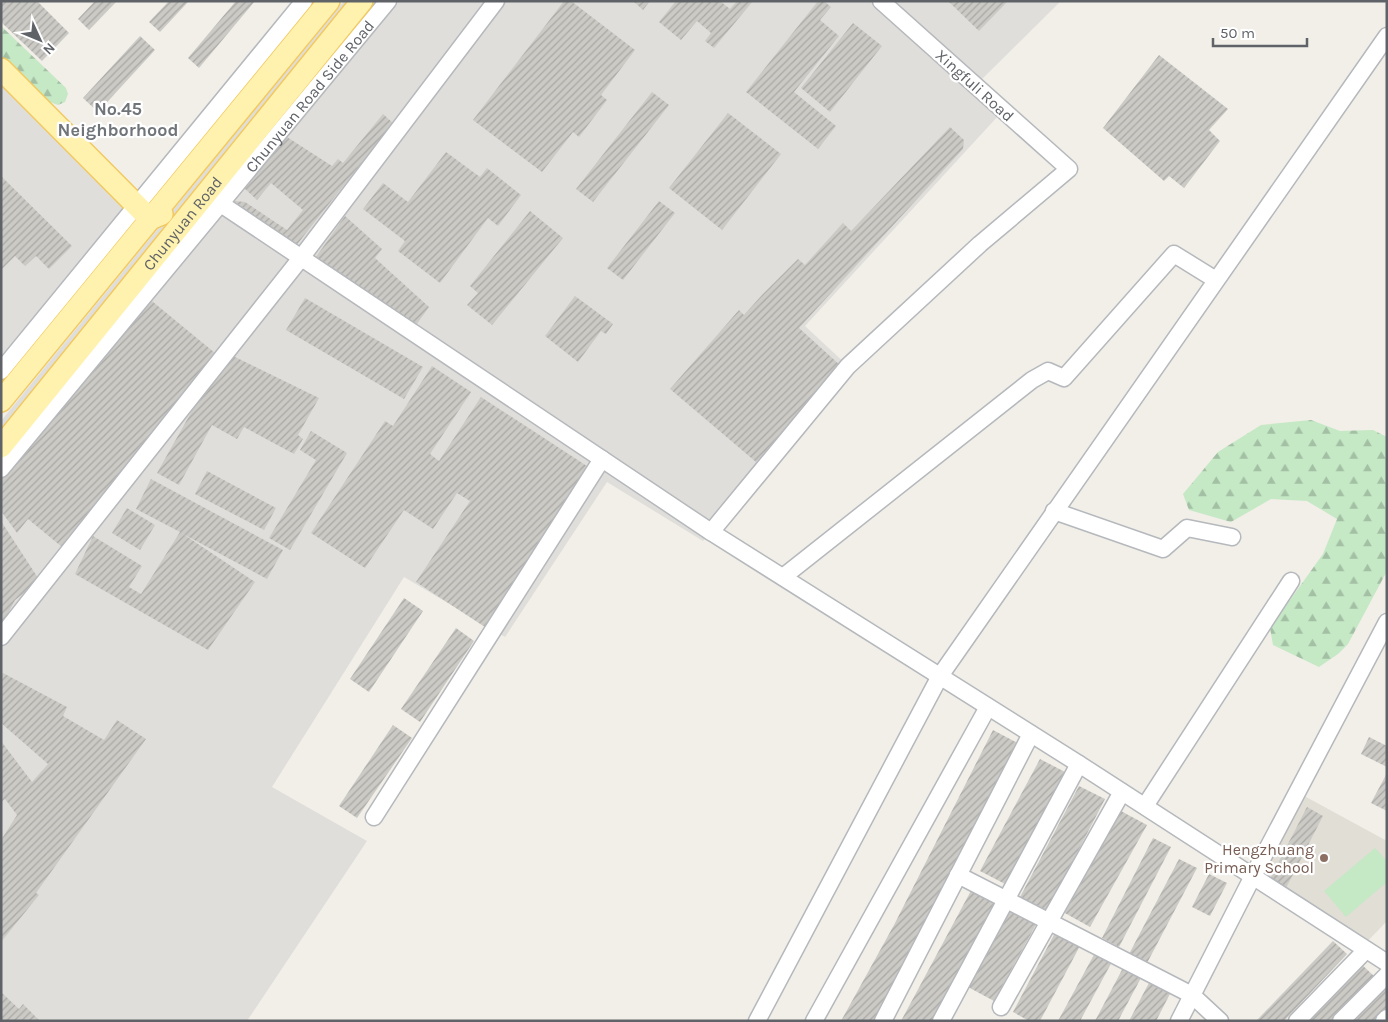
<svg xmlns="http://www.w3.org/2000/svg" width="1388" height="1022" viewBox="0 0 1388 1022" font-family="Karla,sans-serif">
	<style>
		.industrial { fill: #e0deda }
		.education { fill: #e1ded6 }
		.forest { fill: url(#forest-firs) }
		.pitch { fill: #c5e8c5 }
		.building { fill: url(#building-hatch) }
		.lines { fill: none; stroke-linecap: round; stroke-linejoin: round }
		.minor-casing { stroke: #b5b8bc; stroke-width: 19 }
		.major-casing { stroke: #f2c960; stroke-width: 24 }
		.minor { stroke: #fff; stroke-width: 16 }
		.major { stroke: #fff2af; stroke-width: 21 }
		.education-dot { fill: #8d6e63; stroke: #fff; stroke-width: 2 }
		.labels { text-anchor: middle; stroke-width: 4.5; stroke-linejoin: round; paint-order: stroke }
		.street-label { font-size: 16px; fill: #5f6368; stroke: #fff }
		.education-label { font-size: 16px; fill: #785e54; stroke: #fff; text-anchor: end }
		.neighbourhood-label { font-size: 18px; font-weight: bold; fill: #70757a; stroke: #fff }
	</style>
	<defs>
		<pattern id="forest-firs" width="22" height="20" patternUnits="userSpaceOnUse" patternTransform="scale(1.25)"><rect width="22" height="20" fill="#c5e8c5"/><path d="M5 1l3.5 6h-7zM16 11l3.5 6h-7z" fill="#a3c0a4"/></pattern>
		<pattern id="building-hatch" width="6" height="6" patternUnits="userSpaceOnUse" patternTransform="scale(1.25)"><rect width="6" height="6" fill="#cccac5"/><path d="M-1 1l2-2M0 6l6-6M5 7l2-2" fill="none" stroke="#a9a8a4"/></pattern>
	</defs>
	<rect width="100%" height="100%" fill="#f1efe8"/>
	<!-- industrial -->
	<g class="industrial">
		<polygon points="344,1 876,1 999,115 805,326 848,366 703,541 607,482 505,637 404,577 272,787 367,841 247,1021 1,1021 1,421"/>
		<polygon points="882,1 1061,1 976,85"/>
		<polygon points="1,69 136,205 1,367"/>
	</g>
	<!-- education -->
	<polygon class="education" points="1297,792 1387,841 1387,921 1362,947 1253,876"/>
	<!-- forest -->
	<g class="forest">
		<polygon points="1,26 66,88 68,94 65,102 58,105 50,102 1,56"/>
		<polygon points="1311,420 1340,431 1373,430 1387,437 1387,571 1348,644 1338,654 1319,667 1273,645 1270,628 1323,554 1337,519 1307,501 1271,499 1231,522 1189,510 1183,494 1218,452 1261,425"/>
	</g>
	<!-- pitch -->
	<polygon class="pitch" points="1375,848 1387,861 1387,882 1346,917 1324,891"/>
	<!-- building -->
	<g class="building">
		<polygon points="1,1 37,1 69,33 42,61 1,22"/>
		<polygon points="95,1 117,1 89,30 78,19"/>
		<polygon points="169,1 189,1 160,32 149,22"/>
		<polygon points="236,1 255,1 199,68 188,58"/>
		<polygon points="564,1 571,1 635,50 601,95 607,100 579,137 573,132 542,172 473,120"/>
		<polygon points="633,1 650,1 643,10"/>
		<polygon points="676,1 720,1 730,9 737,1 753,1 714,48 705,41 711,33 697,21 681,40 659,22"/>
		<polygon points="818,1 824,1 831,7 820,20 839,36 794,92 836,126 818,149 746,92"/>
		<polygon points="948,1 1008,1 979,31"/>
		<polygon points="853,23 882,46 830,112 801,88"/>
		<polygon points="140,36 155,50 98,112 83,98"/>
		<polygon points="1159,55 1228,109 1209,130 1220,141 1184,188 1169,176 1164,181 1103,128"/>
		<polygon points="652,92 669,105 593,202 576,189"/>
		<polygon points="728,113 781,154 722,230 669,188"/>
		<polygon points="383,114 393,123 295,247 232,205 235,201 245,202 287,230 303,210 271,183 257,200 244,188 287,137 332,166 338,159 343,163"/>
		<polygon points="950,127 964,140 963,149 799,328 841,366 756,462 670,389 739,310 744,315 762,295 798,259 805,265 843,223 851,231"/>
		<polygon points="446,152 480,177 487,168 521,195 498,226 488,218 440,283 398,251 405,241 363,209 383,183 408,202"/>
		<polygon points="1,176 72,246 49,269 36,256 25,266 15,256 1,270"/>
		<polygon points="659,201 675,213 623,280 607,268"/>
		<polygon points="530,211 563,238 492,325 467,305 478,293 470,286"/>
		<polygon points="345,216 382,249 375,258 429,307 414,328 313,261"/>
		<polygon points="575,296 613,324 606,334 601,331 578,362 545,336"/>
		<polygon points="147,297 215,353 62,547 28,519 17,533 1,511 1,475"/>
		<polygon points="305,298 423,367 404,399 286,330"/>
		<polygon points="231,355 319,398 298,435 303,439 294,454 244,427 237,439 212,425 179,485 157,473 206,386"/>
		<polygon points="432,366 471,392 430,454 439,461 481,397 593,470 488,629 416,582 470,501 457,493 433,529 404,510 365,568 311,533 385,421 393,426"/>
		<polygon points="311,431 347,453 290,550 269,538 316,460 300,450"/>
		<polygon points="207,471 276,508 264,530 195,494"/>
		<polygon points="151,479 283,550 267,579 183,534 255,582 208,650 75,574 93,536 142,566 129,587 141,594 180,532 136,509"/>
		<polygon points="127,508 155,525 140,550 112,533"/>
		<polygon points="1,521 40,581 15,600 5,619 1,631"/>
		<polygon points="404,598 423,611 369,692 350,679"/>
		<polygon points="456,628 474,641 420,722 401,709"/>
		<polygon points="3,673 67,707 63,716 104,740 117,720 146,739 36,893 39,895 1,942 1,840 17,815 5,799 1,802 1,741 32,782 48,764 1,723 1,676"/>
		<polygon points="393,725 412,738 357,818 339,806"/>
		<polygon points="993,730 1023,746 876,1021 841,1021 894,925"/>
		<polygon points="1369,737 1387,746 1387,767 1361,754"/>
		<polygon points="1040,759 1067,773 1007,885 980,871"/>
		<polygon points="1387,773 1387,811 1371,803"/>
		<polygon points="1079,786 1105,799 1047,911 1020,897"/>
		<polygon points="1307,807 1323,816 1285,890 1269,881"/>
		<polygon points="1119,810 1147,825 1090,927 1063,912"/>
		<polygon points="1153,838 1171,847 1119,947 1102,938"/>
		<polygon points="1179,859 1197,868 1146,965 1128,956"/>
		<polygon points="1209,874 1227,883 1210,916 1192,907"/>
		<polygon points="973,887 999,901 934,1021 901,1021"/>
		<polygon points="1012,907 1038,921 994,1001 968,987"/>
		<polygon points="1056,931 1081,944 1040,1021 1029,1021 1013,1012"/>
		<polygon points="1333,941 1347,954 1284,1021 1256,1021"/>
		<polygon points="1096,951 1113,960 1080,1021 1058,1021"/>
		<polygon points="1360,963 1375,977 1333,1021 1304,1021"/>
		<polygon points="1124,966 1142,976 1118,1021 1095,1021"/>
		<polygon points="1151,979 1172,990 1156,1021 1129,1021"/>
		<polygon points="1387,982 1387,1009 1376,1021 1350,1021"/>
		<polygon points="1,992 19,1009 23,1004 40,1021 1,1021"/>
	</g>
	<g class="lines">
		<!-- minor casing -->
		<g class="minor-casing">
			<g id="minor">
				<polyline points="206,194 711,532 1079,764 1387,963"/>
				<polyline points="1,371 304,1"/>
				<path id="s1" d="M1,469L388,1"/>
				<polyline points="1054,511 1163,549 1187,528 1232,537"/>
				<polyline points="711,532 848,366 980,244 1069,169 881,1"/>
				<polyline points="783,577 1032,380 1048,371 1064,378 1174,254 1216,280"/>
				<polyline points="1,637 301,258 496,1"/>
				<polyline points="1145,806 1291,581"/>
				<polyline points="374,817 602,459"/>
				<polyline points="958,875 1192,995 1220,1021"/>
				<polyline points="1001,1007 1122,792"/>
				<polyline points="757,1021 940,676 1387,36"/>
				<polyline points="814,1021 988,707"/>
				<polyline points="883,1021 1031,734"/>
				<polyline points="941,1021 1079,764"/>
				<polyline points="1179,1021 1253,876 1387,622"/>
				<polyline points="1297,1021 1366,950"/>
				<polyline points="1341,1021 1387,975"/>
				<polyline points="1384,1021 1387,1018"/>
			</g>
		</g>
		<!-- major casing -->
		<g class="major-casing">
			<g id="major">
				<polyline points="1,69 150,219 162,214"/>
				<polyline points="1,401 329,1"/>
				<path id="s2" d="M1,447L362,1"/>
			</g>
		</g>
		<!-- minor -->
		<use href="#minor" class="minor"/>
		<!-- major -->
		<use href="#major" class="major"/>
	</g>
	<!-- markers -->
	<circle class="education-dot" cx="1324" cy="858" r="5"/>
	<g class="labels">
		<!-- street labels -->
		<g class="street-label">
			<text transform="translate(975 85) rotate(42)" y="6">Xingfuli Road</text>
			<text dy="6" stroke="none"><textPath href="#s1" startOffset="484">Chunyuan Road Side Road</textPath></text>
			<text dy="6" stroke="none"><textPath href="#s2" startOffset="288">Chunyuan Road</textPath></text>
		</g>
		<!-- education labels -->
		<g class="education-label">
			<text x="1314" y="855">Hengzhuang<tspan x="1314" dy="18">Primary School</tspan></text>
		</g>
		<!-- neighbourhood labels -->
		<g class="neighbourhood-label">
			<text x="118" y="115">No.45<tspan x="118" dy="21">Neighborhood</tspan></text>
		</g>
	</g>
	<!-- border -->
	<rect width="1388" height="1022" fill="none" stroke="#5f6368" stroke-width="5"/>
	<!-- north arrow -->
	<g transform="translate(40 40) rotate(134)" stroke="#ffffff" stroke-width="4" paint-order="stroke">
	<path d="M0-4L9 19L0 12L-9 19Z" fill="#5f6368"/>
	<text y="-8" font-size="14" font-weight="bold" text-anchor="middle" fill="#5f6368">N</text>
	</g>
	<!-- scale -->
	<path d="M1213 38v8h94v-8" fill="none" stroke="#5f6368" stroke-width="2.5"/>
	<text x="1220" y="38" font-size="15" fill="#5f6368" stroke="#ffffff" stroke-width="4" paint-order="stroke">50 m</text>
</svg>
